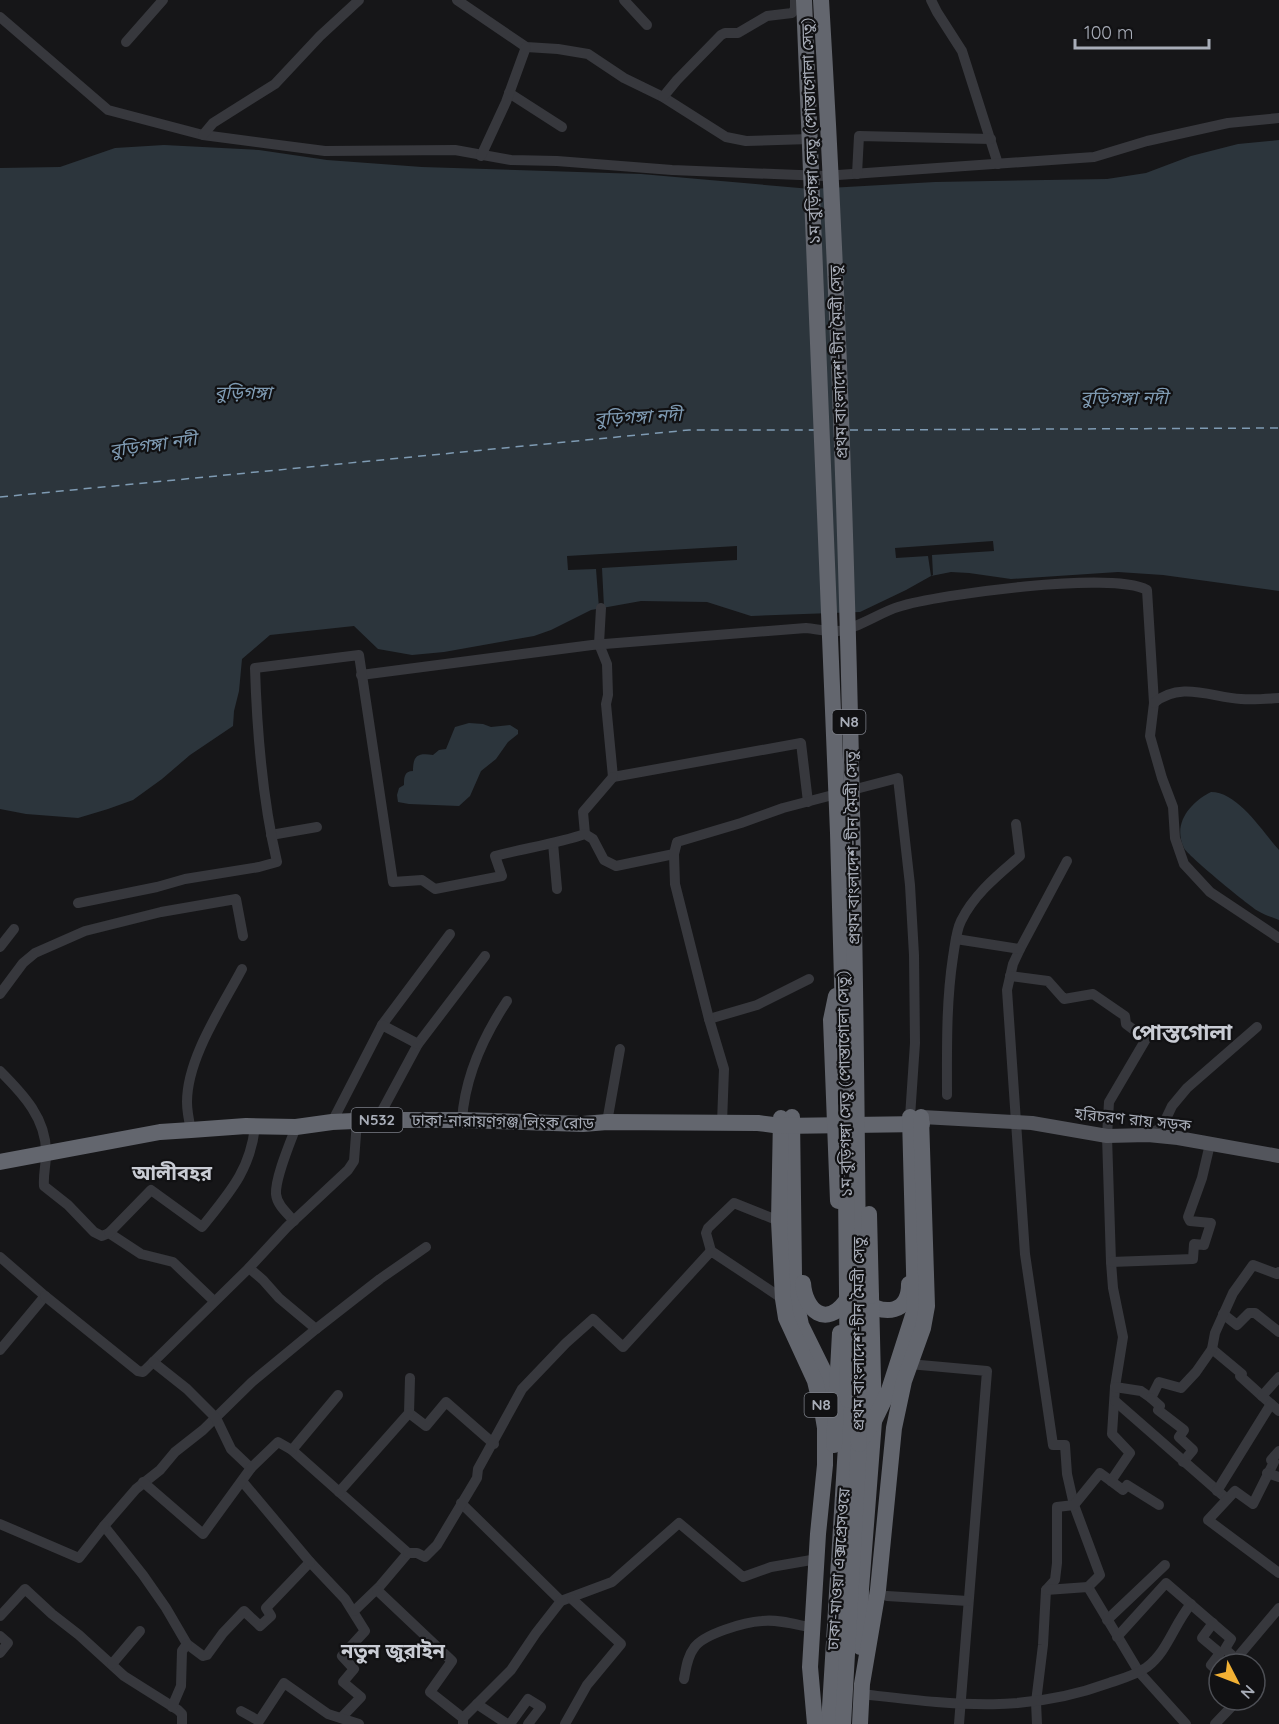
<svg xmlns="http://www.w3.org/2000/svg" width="1279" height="1724" viewBox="0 0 1279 1724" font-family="Quicksand,'Noto Sans Bengali',sans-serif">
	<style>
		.water { fill: #2c353c }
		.pier { fill: #161618 }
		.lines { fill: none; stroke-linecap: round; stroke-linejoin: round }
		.ferry { stroke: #7f9bb3; stroke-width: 1.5; stroke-dasharray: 8 6; stroke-linecap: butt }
		.minor { stroke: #37383d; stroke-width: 10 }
		.major { stroke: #53555c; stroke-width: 14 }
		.highway { stroke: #63666e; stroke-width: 16 }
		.highway-bridge { stroke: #63666e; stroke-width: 16 }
		.labels { text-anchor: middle; stroke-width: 4.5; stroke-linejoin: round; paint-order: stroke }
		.shield { fill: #111113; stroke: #7b7e86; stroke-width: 1.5 }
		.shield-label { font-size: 15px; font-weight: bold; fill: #a8adb8 }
		.street-label { font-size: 16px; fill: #a8adb8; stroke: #111113 }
		.water-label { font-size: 18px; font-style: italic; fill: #7f9bb3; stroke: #111113 }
		.quarter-label { font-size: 20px; font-weight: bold; fill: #c9ccd4; stroke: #111113 }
		.district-label { font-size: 22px; font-weight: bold; fill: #c9ccd4; stroke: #111113 }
	</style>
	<rect width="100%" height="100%" fill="#161618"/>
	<!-- water -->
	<g class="water">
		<polygon points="1279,140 1279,591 1163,575 1118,572 1011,579 969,573 951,572 931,576 906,590 860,612 751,616 707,602 641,601 591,610 551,630 534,636 444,652 412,655 378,649 354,626 270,635 242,659 239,691 234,711 233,726 190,755 162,779 133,800 108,809 78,818 26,814 0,809 0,168 60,167 115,148 164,145 259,150 327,160 422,167 641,174 811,189 935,182 1107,179 1146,173 1191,156 1238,144"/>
		<path d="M469,723L483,724L491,727L510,725L518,730V734L508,742L496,759L481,771L470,796L459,806L409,804L398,802L397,795L399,788L404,785C404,778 404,771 413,771C413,755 418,753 433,755L439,750L446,749L455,727Z"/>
		<path d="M1211,792C1238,792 1262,831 1279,850V920C1272,917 1264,915 1258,911C1248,905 1187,855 1184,848C1172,823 1191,802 1211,792Z"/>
	</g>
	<!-- pier -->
	<g class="pier">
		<polygon points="993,541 994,551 932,555 933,575 931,576 928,556 896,558 895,548"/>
		<polygon points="737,546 737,560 602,568 604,607 599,608 596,569 568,570 567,556"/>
	</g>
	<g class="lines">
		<!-- ferry -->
		<g class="ferry">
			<polyline points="850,430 1279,428"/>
			<polyline points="0,497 689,430 815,430"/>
		</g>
		<!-- minor -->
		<g class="minor">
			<polyline points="457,0 526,47 558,49 588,54 624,78 663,97 726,137 746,141 810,139"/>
			<polyline points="624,0 647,25"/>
			<polyline points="931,0 937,12 962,51 998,164"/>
			<polyline points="0,17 108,110 203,135 325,151 455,150 511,160 557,161 672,170 824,176 1094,157 1147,141 1228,123 1279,118"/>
			<polyline points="126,42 163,0"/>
			<polyline points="509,93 562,127"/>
			<polyline points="663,97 677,80 721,35 725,33 738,33 767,16 792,13 795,9 795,0"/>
			<polyline points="203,135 213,123 275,84 320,36 359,0"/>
			<polyline points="481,156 506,102 526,47"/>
			<polyline points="857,174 859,136 991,139"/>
			<polyline points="601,608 599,644 607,664 608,695 606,704 613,777 801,743 808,802"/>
			<path d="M361,675L592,645L806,628C817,629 828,632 838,631C854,630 881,612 898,607C939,594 1112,571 1147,590L1154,703L1150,736L1162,778L1173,807L1175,838L1184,864L1210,892L1279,938"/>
			<path d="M1154,703C1180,681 1211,697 1241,699C1253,700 1266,699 1279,698"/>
			<polyline points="585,834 583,812 613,777"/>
			<polyline points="271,835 317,827"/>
			<polyline points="553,843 557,889"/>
			<polyline points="1067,861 1020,949 1013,964 1007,990 1025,1254 1053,1445 1065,1445 1067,1474 1074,1505 1100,1575 1088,1587 1139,1672 1186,1724"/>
			<path d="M78,903L157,887L185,879L259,867L277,862C262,798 257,733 255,668L359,655L393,882L422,880L435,889L502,876L495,856C525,848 556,844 585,834L593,839L604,860L616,866L674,854"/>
			<polyline points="956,939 1020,949"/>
			<polyline points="0,947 14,929"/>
			<polyline points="1010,976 1048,981 1064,999 1093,994 1125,1016 1126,1024 1146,1039 1109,1102 1107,1136 1111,1262 1113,1288 1123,1337 1115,1387 1112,1434 1130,1453 1111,1481 1100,1473 1074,1505 1057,1507 1057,1563 1055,1580 1046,1590 1043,1645 1036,1702 1037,1724"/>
			<polyline points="0,994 23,963 35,953 85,931 161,912 236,899 243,936"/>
			<polyline points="709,1019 757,1005 809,979"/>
			<polyline points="382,1025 450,934"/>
			<path d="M0,1071C23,1094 47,1119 46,1154C46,1165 43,1175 44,1186L68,1205L94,1232L102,1236L109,1233L141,1254L173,1262L214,1301"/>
			<path d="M947,1095C947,1049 946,1003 953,957C955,945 956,931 961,921C974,894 998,875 1020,856L1016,824"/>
			<polyline points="377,1120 418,1044 485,956"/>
			<path d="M462,1120C465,1076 483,1037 507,1001"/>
			<polyline points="332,1122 382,1025 418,1044"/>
			<polyline points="607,1122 620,1049"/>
			<polyline points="722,1123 724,1069 709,1019 675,884 674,854 677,842 741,823 783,808 898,778 910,885 914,955 915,1043 910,1117"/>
			<path d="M191,1130C189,1121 187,1111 187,1102C187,1058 222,1007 242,969"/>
			<polyline points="1148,1135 1162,1127 1172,1106 1187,1088 1257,1027"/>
			<path d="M294,1221C287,1213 277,1205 276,1194C275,1178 290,1143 296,1127"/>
			<path d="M109,1233L151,1190L202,1227C229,1193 250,1171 255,1127"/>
			<polyline points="711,1251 706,1233 708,1228 734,1203 779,1221"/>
			<polyline points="0,1257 45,1296 0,1350"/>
			<polyline points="1111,1262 1193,1259 1194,1244 1204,1245 1211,1223 1190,1221 1188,1217 1202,1178 1210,1144"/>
			<polyline points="249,1268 263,1280 279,1298 316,1329 252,1382 203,1430 175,1452 160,1470 136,1489 104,1526 143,1575 166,1608 187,1644 203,1656 207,1655 223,1633 244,1611 260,1626 271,1616 266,1608 310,1562 345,1599 365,1631 342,1656 354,1669 343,1682 361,1697 341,1718"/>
			<polyline points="45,1296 138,1371 143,1372 249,1268 287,1227 348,1170 354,1161 357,1121"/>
			<polyline points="1223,1314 1237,1325 1249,1313 1255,1313 1279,1332"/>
			<polyline points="316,1329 380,1279 426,1247"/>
			<polyline points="1212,1349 1242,1374 1240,1376 1262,1396"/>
			<polyline points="153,1362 187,1389 216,1418 231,1449 251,1468"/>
			<polyline points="909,1364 987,1371 959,1724"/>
			<polyline points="1279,1377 1262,1396 1279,1411"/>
			<polyline points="410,1378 409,1413 426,1426 446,1402 494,1444"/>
			<polyline points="1115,1387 1141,1391 1151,1398 1159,1382 1181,1388 1196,1372 1212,1349 1215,1333 1233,1293 1253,1265 1277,1274 1279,1272"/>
			<polyline points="338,1395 292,1450 408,1553 380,1586 354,1611"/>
			<polyline points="1151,1398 1160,1406 1158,1410 1184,1430 1179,1437 1193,1450 1183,1462"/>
			<polyline points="1115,1401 1227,1499"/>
			<polyline points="1279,1451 1271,1460 1274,1462 1253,1504 1235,1491 1208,1520 1279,1573"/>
			<polyline points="1267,1473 1279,1477"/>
			<polyline points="242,1481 310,1562"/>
			<polyline points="1111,1481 1123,1490 1127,1485 1159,1505"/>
			<polyline points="143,1482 203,1534 251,1468 278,1442 292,1450"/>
			<polyline points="1217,1491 1271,1404"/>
			<polyline points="339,1492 409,1413"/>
			<polyline points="461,1503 561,1601"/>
			<polyline points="0,1524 79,1558 104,1526"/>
			<polyline points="408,1553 417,1553 425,1557 437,1545 477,1478 478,1469 522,1389 566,1343 593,1319 623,1347 711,1251 783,1299"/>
			<polyline points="377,1590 452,1661 430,1692 463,1718 463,1724"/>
			<polyline points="1046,1590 1088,1587"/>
			<polyline points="887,1596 968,1601"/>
			<polyline points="0,1616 25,1589 52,1614 79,1635 124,1676 178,1710 182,1714 182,1724"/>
			<polyline points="1107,1620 1165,1565"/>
			<polyline points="1213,1623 1202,1638 1220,1653 1211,1665 1219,1672"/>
			<polyline points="0,1636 8,1643 0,1653"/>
			<polyline points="1117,1637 1166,1583 1231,1639 1225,1649 1236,1659 1232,1664"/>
			<polyline points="1236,1659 1279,1608"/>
			<polyline points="112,1664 140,1631"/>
			<path d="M684,1679C686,1669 687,1657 694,1648C703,1634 745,1622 762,1621C779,1619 797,1625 813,1628"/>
			<path d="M861,1694C950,1704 1022,1715 1109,1683C1121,1679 1136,1675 1147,1667C1168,1651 1174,1624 1191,1604"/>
			<polyline points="477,1704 507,1724"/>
			<polyline points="172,1707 181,1686 182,1651 187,1644"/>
			<polyline points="241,1711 259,1721 284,1683 328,1714 359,1724"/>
			<polyline points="463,1718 511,1670 536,1633 561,1601 612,1582 679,1523 743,1577 771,1567 817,1559"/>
			<polyline points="510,1724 528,1699 541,1707 528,1724"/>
			<polyline points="565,1724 587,1685 621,1644 572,1599"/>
			<polyline points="1215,1724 1236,1702 1235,1700"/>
		</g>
		<!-- major -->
		<polyline class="major" points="922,1117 1032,1123 1107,1136 1148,1135 1178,1138 1279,1156"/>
		<!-- highway -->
		<g class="highway">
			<polyline points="792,1117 794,1275 797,1306 801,1325 837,1398 848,1413 829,1724"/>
			<polyline points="781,1118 779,1221 783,1299 786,1318 815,1381 822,1410 825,1428 825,1465 818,1534 810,1667 815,1724"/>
			<polyline points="0,1162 160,1132 191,1130 246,1126 296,1127 332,1122 377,1120 462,1120 583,1124 607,1122 758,1123 781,1126 922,1124"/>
			<path d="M803,1283C805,1311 826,1328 846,1301"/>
			<path d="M864,1302C885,1315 909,1314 909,1284"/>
			<polyline points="834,1445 840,1333"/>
			<polyline points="860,1647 861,1589 874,1421 871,1296"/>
			<polyline points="843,1724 859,1444 874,1421 889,1390 915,1309 910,1117"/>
			<polyline points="860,1724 862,1684 878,1590 894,1428 904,1381 923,1328 927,1306 921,1117"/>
		</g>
		<!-- highway-bridge -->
		<g class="highway-bridge">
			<polyline points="804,0 838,833 845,1091"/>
			<path d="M821,0C850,481 857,963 859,1444"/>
			<polyline points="836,996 831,1020 838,1201"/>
			<polyline points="846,1186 848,1400"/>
			<polyline points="869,1214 871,1296"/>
		</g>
	</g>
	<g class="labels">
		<!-- shield labels -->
		<g class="shield">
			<rect x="832.5" y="710" width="33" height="24" rx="4.5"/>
			<rect x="351.5" y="1108" width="51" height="24" rx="4.5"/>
			<rect x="804.5" y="1393" width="33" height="24" rx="4.5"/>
		</g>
		<g class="shield-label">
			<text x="849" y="727">N8</text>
			<text x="377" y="1125">N532</text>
			<text x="821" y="1410">N8</text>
		</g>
		<!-- street labels -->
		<g class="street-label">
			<text transform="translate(810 131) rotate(-92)" y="6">১ম বুড়িগঙ্গা সেতু (পোস্তাগোলা সেতু)</text>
			<text transform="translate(838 362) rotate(-92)" y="6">প্রথম বাংলাদেশ-চীন মৈত্রী সেতু</text>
			<text transform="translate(852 848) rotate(-91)" y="6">প্রথম বাংলাদেশ-চীন মৈত্রী সেতু</text>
			<text transform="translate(844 1084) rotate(-91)" y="6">১ম বুড়িগঙ্গা সেতু (পোস্তাগোলা সেতু)</text>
			<text transform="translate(1133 1119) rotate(6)" y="6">হরিচরণ রায় সড়ক</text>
			<text transform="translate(503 1121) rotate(1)" y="6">ঢাকা-নারায়ণগঞ্জ লিংক রোড</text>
			<text transform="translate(858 1334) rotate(-90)" y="6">প্রথম বাংলাদেশ-চীন মৈত্রী সেতু</text>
			<text transform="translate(838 1569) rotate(-86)" y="6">ঢাকা-মাওয়া এক্সপ্রেসওয়ে</text>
		</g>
		<!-- water labels -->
		<g class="water-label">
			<text x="243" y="399">বুড়িগঙ্গা</text>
			<text x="1124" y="404">বুড়িগঙ্গা নদী</text>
			<text transform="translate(638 417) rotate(-3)" y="6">বুড়িগঙ্গা নদী</text>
			<text transform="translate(153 445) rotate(-8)" y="6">বুড়িগঙ্গা নদী</text>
		</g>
		<!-- quarter labels -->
		<g class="quarter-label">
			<text x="172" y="1180">আলীবহর</text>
			<text x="393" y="1658">নতুন জুরাইন</text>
		</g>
		<!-- district labels -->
		<g class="district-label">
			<text x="1182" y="1040">পোস্তগোলা</text>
		</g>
	</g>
	<!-- north arrow -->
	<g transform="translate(1237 1682) rotate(132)"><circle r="28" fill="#111113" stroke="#4d4f55" stroke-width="1.5"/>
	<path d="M0-4.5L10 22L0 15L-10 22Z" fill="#f2b134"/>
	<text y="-9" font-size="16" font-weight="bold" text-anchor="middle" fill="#a8adb8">N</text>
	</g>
	<!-- scale -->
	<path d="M1075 39v9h134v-9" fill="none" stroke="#a8adb8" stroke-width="3"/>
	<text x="1084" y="39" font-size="18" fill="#a8adb8" stroke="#111113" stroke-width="4.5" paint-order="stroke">100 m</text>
</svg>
